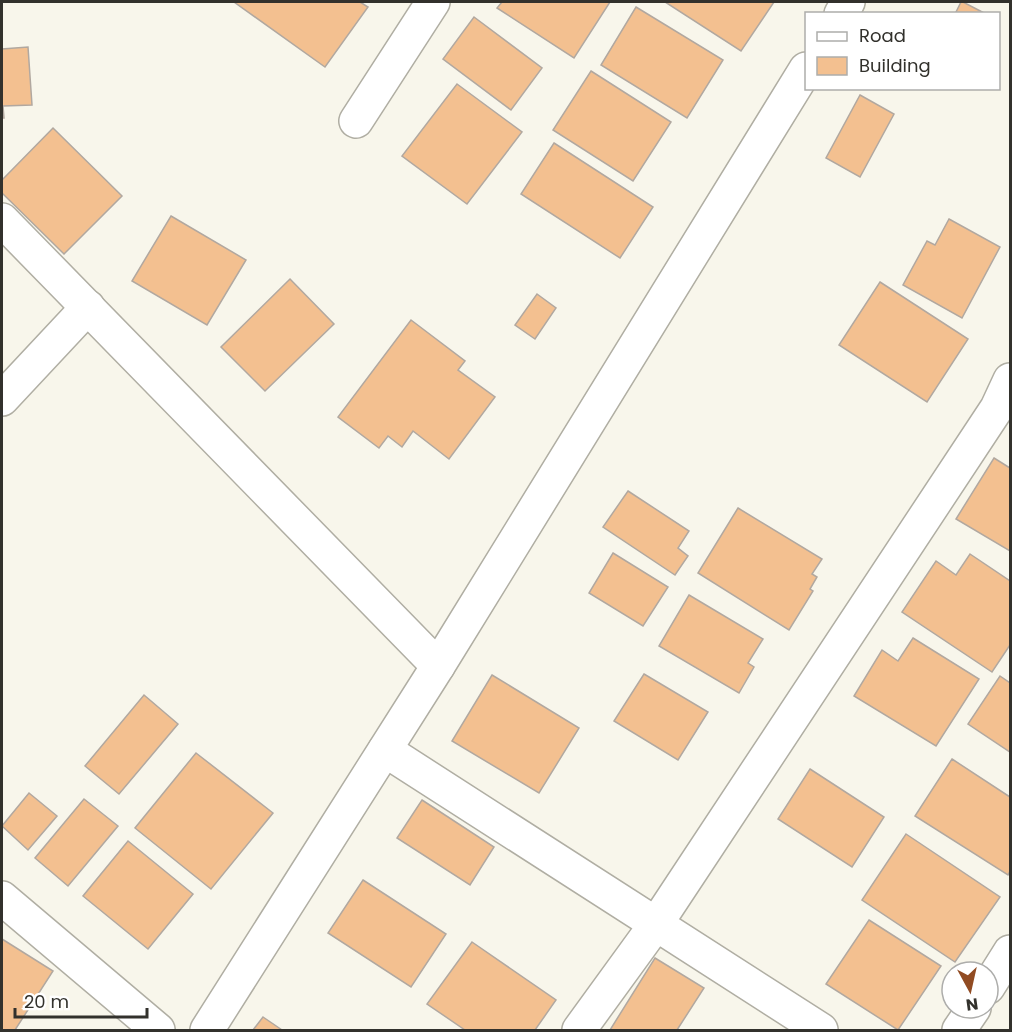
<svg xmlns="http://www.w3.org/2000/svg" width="1012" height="1032" viewBox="0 0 1012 1032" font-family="Poppins,sans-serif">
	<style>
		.building { fill: #f3c090; stroke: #b1a8a0; stroke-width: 1.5 }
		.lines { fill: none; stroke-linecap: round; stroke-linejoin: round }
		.minor-casing { stroke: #b0aea3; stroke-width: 36 }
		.minor { stroke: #fff; stroke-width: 33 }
	</style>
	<rect width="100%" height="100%" fill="#f8f6eb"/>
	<!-- building -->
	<g class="building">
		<polygon points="234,2 360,2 368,7 325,67"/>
		<polygon points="502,2 610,2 574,58 497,8"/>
		<polygon points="665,2 774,2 741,51"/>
		<polygon points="961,2 963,2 986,14 955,14"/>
		<polygon points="636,7 723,60 687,118 601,65"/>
		<polygon points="474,17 542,68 511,110 443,59"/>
		<polygon points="28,47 32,105 3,106 4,118 2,118 2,49"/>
		<polygon points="591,71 671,122 633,181 553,130"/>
		<polygon points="457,84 522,132 467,204 402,156"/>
		<polygon points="860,95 894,114 860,177 826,158"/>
		<polygon points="53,128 122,196 64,254 2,193 2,180"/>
		<polygon points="554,143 653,207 620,258 521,194"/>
		<polygon points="171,216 246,260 207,325 132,281"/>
		<polygon points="949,219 1000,247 962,318 903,285 927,241 935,245"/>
		<polygon points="290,279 334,324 265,391 221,347"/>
		<polygon points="880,282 968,339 927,402 839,345"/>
		<polygon points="537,294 556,308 535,339 515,325"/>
		<polygon points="411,320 465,361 458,370 495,397 449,459 413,431 402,447 388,436 379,448 338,417"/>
		<polygon points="994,458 1010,468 1010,551 956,519"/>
		<polygon points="628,491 689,531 678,548 688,556 675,575 603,527"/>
		<polygon points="738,508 822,559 812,574 817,577 810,589 813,591 789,630 698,573"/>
		<polygon points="613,553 668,587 643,626 589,593"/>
		<polygon points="970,554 1010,581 1010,645 992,672 902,612 936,561 956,575"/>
		<polygon points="689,595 763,639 748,663 754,667 739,693 659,646"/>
		<polygon points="913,638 979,679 936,746 854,696 882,650 898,661"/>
		<polygon points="644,674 708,712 678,760 614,721"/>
		<polygon points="492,675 579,728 539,793 452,741"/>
		<polygon points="1000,676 1010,683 1010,752 968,724"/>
		<polygon points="144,695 178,724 119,794 85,766"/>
		<polygon points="196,753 273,813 211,889 135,828"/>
		<polygon points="952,759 1010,797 1010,871 1008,875 915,816"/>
		<polygon points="810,769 884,817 852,867 778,819"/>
		<polygon points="29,793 57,816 28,850 2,826"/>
		<polygon points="84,799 118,826 68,886 35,858"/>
		<polygon points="422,800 494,847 470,885 397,838"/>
		<polygon points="906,834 1000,897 955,962 862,900"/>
		<polygon points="128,841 193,894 148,949 83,896"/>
		<polygon points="363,880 446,934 411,987 328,933"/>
		<polygon points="869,920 941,966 898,1030 826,984"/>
		<polygon points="2,939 53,971 15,1030 2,1030"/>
		<polygon points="472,942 556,1000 535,1030 465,1030 427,1004"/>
		<polygon points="655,958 704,988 677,1030 610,1030"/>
		<polygon points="263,1017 282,1030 253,1030"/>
	</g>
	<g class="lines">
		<!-- minor casing -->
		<g class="minor-casing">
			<g id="minor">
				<polyline points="841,14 848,2"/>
				<polyline points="356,121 433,2"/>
				<polyline points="2,220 438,666"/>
				<polyline points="2,399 88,307"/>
				<polyline points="385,750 821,1030"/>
				<polyline points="2,898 158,1030"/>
				<polyline points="988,987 1010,952"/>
				<polyline points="207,1030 438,666 806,69"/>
				<polyline points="579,1030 656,924 997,408 1010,380"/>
				<polyline points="959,1030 974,1008"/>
			</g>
		</g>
		<!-- minor -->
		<use href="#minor" class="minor"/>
	</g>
	<!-- border -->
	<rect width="1012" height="1032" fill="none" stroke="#32312c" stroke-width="6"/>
	<!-- legend -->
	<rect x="805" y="12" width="195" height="78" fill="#ffffff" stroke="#adadab" stroke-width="1.5"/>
	<rect x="817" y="32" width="30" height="9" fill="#ffffff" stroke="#adadab" stroke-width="1.5"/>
	<text x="859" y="42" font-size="18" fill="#32312c">Road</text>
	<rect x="817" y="57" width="30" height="18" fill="#f3c090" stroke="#adadab" stroke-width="1.5"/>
	<text x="859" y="72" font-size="18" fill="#32312c">Building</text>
	<!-- north arrow -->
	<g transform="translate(970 990) rotate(172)"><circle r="28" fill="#ffffff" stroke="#adadab" stroke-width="1.5"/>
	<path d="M0-4.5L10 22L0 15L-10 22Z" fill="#914b22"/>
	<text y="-9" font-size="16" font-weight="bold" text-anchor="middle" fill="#32312c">N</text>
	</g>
	<!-- scale -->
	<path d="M15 1008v9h132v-9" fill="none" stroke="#32312c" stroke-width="3"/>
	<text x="24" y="1008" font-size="18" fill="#32312c" stroke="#ffffff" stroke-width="4.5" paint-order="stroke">20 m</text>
</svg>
